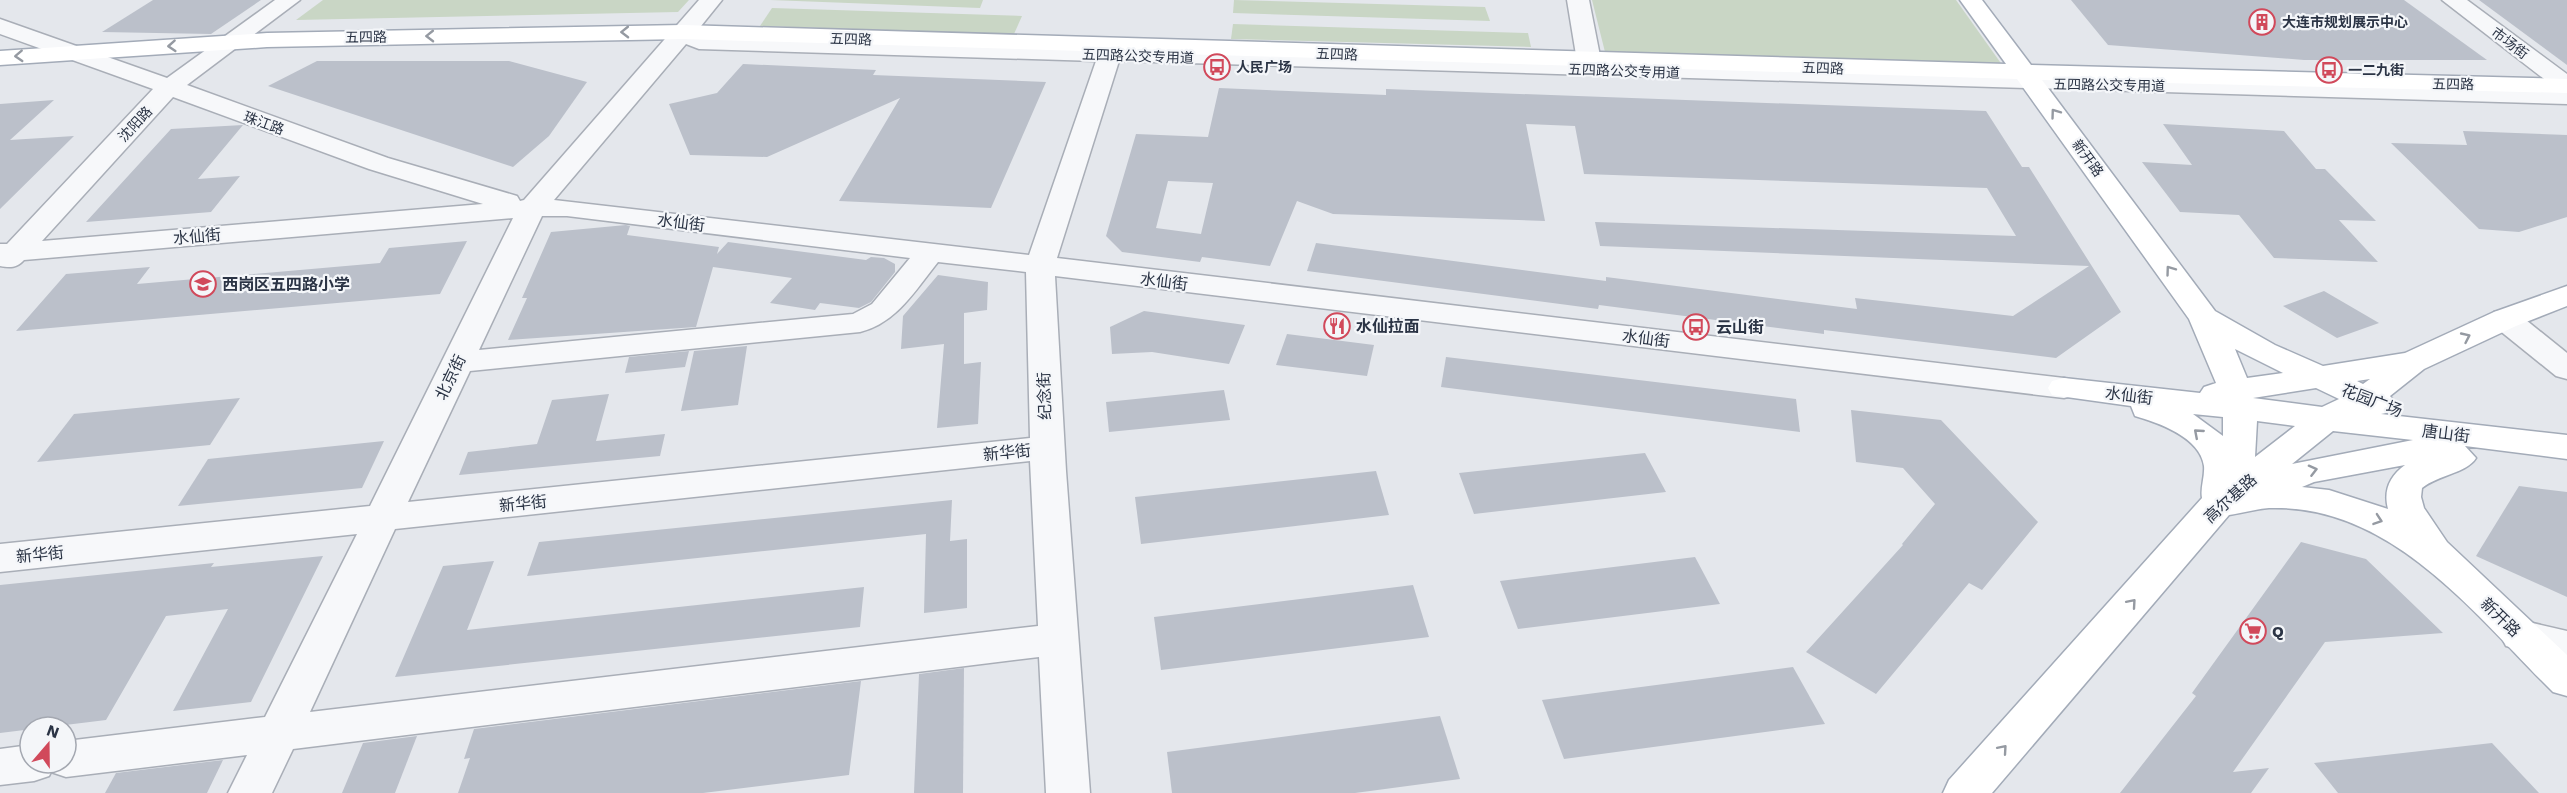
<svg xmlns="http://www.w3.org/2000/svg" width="2567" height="793" viewBox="0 0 2567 793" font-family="'Work Sans','Noto Sans SC',sans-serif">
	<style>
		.green { fill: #c9d6c5 }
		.building { fill: #bbc0ca; fill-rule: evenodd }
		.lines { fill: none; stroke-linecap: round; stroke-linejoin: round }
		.minor-casing { stroke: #a9aeb7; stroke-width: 3 }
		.major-casing { stroke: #a3abb8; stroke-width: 3 }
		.minor { fill: #f7f8fa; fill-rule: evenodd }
		.major { fill: #fff; fill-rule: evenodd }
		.oneway { stroke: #959aa2 }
		.labels { text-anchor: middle; stroke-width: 4.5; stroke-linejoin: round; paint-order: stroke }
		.far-poi-label { font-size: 14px; font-weight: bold; fill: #2b3445; stroke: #f4f6f9; text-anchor: start }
		.far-street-label { font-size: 14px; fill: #2b3445; stroke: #f4f6f9 }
		.street-label { font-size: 16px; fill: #2b3445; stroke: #f4f6f9 }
		.poi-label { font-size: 16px; font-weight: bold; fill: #2b3445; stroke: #f4f6f9; text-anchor: start }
	</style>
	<rect width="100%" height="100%" fill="#e4e7ec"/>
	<!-- green -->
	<g class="green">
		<polygon points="323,0 689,0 678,12 296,20"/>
		<polygon points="770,0 983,0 980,8"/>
		<polygon points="1234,0 1485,7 1490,21 1233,13"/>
		<polygon points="1592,0 1956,0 2005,69 1606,56"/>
		<polygon points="772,8 1022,16 1014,34 760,26"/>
		<polygon points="1233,24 1528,33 1531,47 1231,39"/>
	</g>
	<!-- building -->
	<g class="building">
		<polygon points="153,0 261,0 211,34 102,32"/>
		<polygon points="2071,0 2404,0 2487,60 2304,60 2108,45"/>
		<polygon points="2479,0 2567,0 2567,65"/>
		<polygon points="317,61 509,61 587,82 549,136 513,167 268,86"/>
		<polygon points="743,64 876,70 873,75 1046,82 991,208 839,201 900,98 767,157 690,155 669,104 717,93"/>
		<path d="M1219,88L1386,95V89L1986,111L2022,167H2029L2121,312L2056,358L1824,330V334L1599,305L1598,309L1307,271L1316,243L1606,281V277L1857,309L1855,298L2013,316L2089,266L1600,246L1595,222L2016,236L1987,188L1584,174L1575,126L1526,124L1545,221L1333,214L1297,201L1270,266L1202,257L1200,262L1122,252L1106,236L1136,134L1208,137ZM1168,181L1213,183L1201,234L1156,228Z"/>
		<polygon points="54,100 10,140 74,136 0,209 0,104"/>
		<polygon points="2163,124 2284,131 2316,169 2325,169 2376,221 2339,220 2378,262 2274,258 2239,215 2180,212 2142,162 2192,165"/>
		<polygon points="243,125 198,179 240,176 211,212 86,222 171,129"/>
		<polygon points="2463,131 2567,135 2567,217 2519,232 2479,229 2391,143 2467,145"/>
		<polygon points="626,225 630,226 627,235 719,247 717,254 728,242 866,260 871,257 884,258 895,264 895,272 871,302 859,308 820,303 815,310 770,303 792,278 713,267 696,327 508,340 527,298 522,298 551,232"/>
		<polygon points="467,241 440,294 16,331 66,274 150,267 137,284 380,263 389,248"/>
		<polygon points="938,275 988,282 987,310 964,313 964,364 981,362 978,424 937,428 944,344 901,349 903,316"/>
		<polygon points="2324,291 2379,323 2337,338 2283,306"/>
		<polygon points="1144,311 1245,325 1229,364 1152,352 1112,354 1110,327"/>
		<polygon points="1287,334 1374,345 1367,376 1276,365"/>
		<polygon points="747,346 738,405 681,411 694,351"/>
		<polygon points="689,351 685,367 625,373 629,357"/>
		<polygon points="1446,357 1796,399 1800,432 1441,387"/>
		<polygon points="1224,390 1230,420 1109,432 1106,402"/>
		<polygon points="609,394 596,441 665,434 660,456 459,475 468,452 537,444 552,400"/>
		<polygon points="240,398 210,445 37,462 74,414"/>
		<polygon points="1851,410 1941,420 2038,522 1982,590 1969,583 1876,694 1806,652 1903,545 1902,544 1935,504 1903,468 1856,462"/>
		<polygon points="384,441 362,488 178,506 208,459"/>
		<polygon points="1645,453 1666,492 1474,514 1459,473"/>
		<polygon points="1376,471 1389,515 1141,544 1135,497"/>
		<polygon points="2519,486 2567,492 2567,597 2476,556"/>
		<polygon points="952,500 950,541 967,539 967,608 924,613 926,534 527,576 539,542"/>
		<polygon points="2301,542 2366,559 2443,633 2325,642 2233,772 2269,768 2251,793 2120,793 2196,696 2192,693"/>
		<polygon points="323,556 251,702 173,711 228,609 166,616 106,720 0,733 0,585 214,563 211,567"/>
		<polygon points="1695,557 1720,604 1518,629 1500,581"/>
		<polygon points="494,561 467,630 864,587 860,627 395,677 443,566"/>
		<polygon points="1413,585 1429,637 1161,670 1154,617"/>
		<polygon points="1793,667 1825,724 1564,759 1542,700"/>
		<polygon points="964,668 963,793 914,793 919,674"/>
		<polygon points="861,681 849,775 703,793 458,793 470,758 464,759 474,729"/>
		<polygon points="1440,716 1460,779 1355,793 1172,793 1167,752"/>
		<polygon points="417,736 395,793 342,793 363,743"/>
		<polygon points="2492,743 2539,793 2338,793 2314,763"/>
		<polygon points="223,760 207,793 105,793 116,773"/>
	</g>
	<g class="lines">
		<!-- minor casing -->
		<g class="minor-casing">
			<g id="minor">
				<path d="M275,0H300L187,85L388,158L517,196L520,201L524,200L699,0H722L697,31L704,35L1101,47L1104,42H1120L1123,47L1577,61L1567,0H1589L1601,61L2557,89L2442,0H2467L2567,74V104L1119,61L1057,258L2064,378L2076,381L2080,388L2076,395L2064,398L1055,276L1066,471L1090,793H1046L1039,657L293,749L272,793H228L247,755L66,777L51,772L49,776L34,781L0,785V749L30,745V763H66V741L265,717L357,534L0,572V544L370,506L513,218L24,260C17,268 10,268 0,266V244H7L153,89L0,34V19L167,78ZM686,44L699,49L1096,61L1029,255L554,200ZM173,97L369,169L483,204L42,241ZM542,216H567L910,258L872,304L853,314L479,350ZM938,262L1026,272L1030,438L408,502L470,371L860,332C897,323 916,289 938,262ZM1030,461L1038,626L310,712L395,529Z"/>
				<polygon points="2505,310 2516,312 2567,353 2567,379 2556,376 2494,326 2490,319 2494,312"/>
				<polygon points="2520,620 2567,631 2567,663 2506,646 2500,635 2506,624"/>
			</g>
		</g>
		<!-- major casing -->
		<g class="major-casing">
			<path id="major" d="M1960,0H1982L2031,65L2567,79V93L2042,80L2215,311L2275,345L2323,366L2405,353L2494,312L2567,286V306L2516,326L2424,369L2390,396L2396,404L2391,412L2381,414L2567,435V459L2465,446L2476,458C2467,473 2438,475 2422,488L2421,497L2424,508L2447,542L2567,655V696L2553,692C2474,614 2392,504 2269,508C2256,509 2242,513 2229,515L1992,793H1943L1949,780L2202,498C2200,488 2205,477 2204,466C2200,437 2159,423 2135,416L2131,406L2052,395L2048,388L2052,381L2064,378L2200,393L2204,387L2216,383L2189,319L2017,79L683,39L267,47L0,65V51L267,33L683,25L2006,64ZM2235,349L2283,373L2247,378ZM2370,379L2363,384L2357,381ZM2316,388L2339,399L2322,407L2253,398ZM2193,414L2223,417V436ZM2257,421L2295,426L2255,457ZM2333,431L2413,440L2292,464ZM2405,465C2390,476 2383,490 2388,509L2329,490L2302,487L2314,482Z"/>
		</g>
		<!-- minor -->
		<use href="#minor" class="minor"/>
		<!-- major -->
		<use href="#major" class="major"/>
	</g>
	<!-- one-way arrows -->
	<defs><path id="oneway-chevron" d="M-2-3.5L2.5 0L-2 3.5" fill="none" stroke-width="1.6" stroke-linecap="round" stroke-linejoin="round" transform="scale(1.5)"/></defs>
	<g class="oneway">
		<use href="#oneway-chevron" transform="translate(625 32) rotate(179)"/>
		<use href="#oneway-chevron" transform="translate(430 36) rotate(179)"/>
		<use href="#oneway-chevron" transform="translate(172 46) rotate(176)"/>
		<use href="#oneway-chevron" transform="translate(19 56) rotate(177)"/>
		<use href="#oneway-chevron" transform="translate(2055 113) rotate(-126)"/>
		<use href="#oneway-chevron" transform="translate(2170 270) rotate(-126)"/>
		<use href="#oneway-chevron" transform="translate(2466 337) rotate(-25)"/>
		<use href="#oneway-chevron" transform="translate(2198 433) rotate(-139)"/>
		<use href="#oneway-chevron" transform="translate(2313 470) rotate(-14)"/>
		<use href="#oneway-chevron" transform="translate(2378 520) rotate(19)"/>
		<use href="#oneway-chevron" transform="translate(2132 603) rotate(-49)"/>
		<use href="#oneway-chevron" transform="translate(2003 749) rotate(-49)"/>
	</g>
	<!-- icons -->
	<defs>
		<g id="building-ring" transform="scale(1.35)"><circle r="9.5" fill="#f4f6f9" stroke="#d1495b" stroke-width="1.5"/><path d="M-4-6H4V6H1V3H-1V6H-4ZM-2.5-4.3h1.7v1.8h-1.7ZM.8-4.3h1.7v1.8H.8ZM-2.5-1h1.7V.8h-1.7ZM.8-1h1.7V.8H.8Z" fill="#d1495b"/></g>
		<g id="bus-ring" transform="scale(1.35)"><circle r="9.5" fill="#f4f6f9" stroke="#d1495b" stroke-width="1.5"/><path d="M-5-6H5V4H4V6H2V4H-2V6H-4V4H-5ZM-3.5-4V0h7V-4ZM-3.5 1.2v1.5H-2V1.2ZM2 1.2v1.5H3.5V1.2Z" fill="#d1495b"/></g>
		<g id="school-ring" transform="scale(1.35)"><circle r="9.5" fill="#f4f6f9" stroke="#d1495b" stroke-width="1.5"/><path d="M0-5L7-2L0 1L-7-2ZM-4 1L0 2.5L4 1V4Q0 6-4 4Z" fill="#d1495b"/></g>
		<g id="restaurant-ring" transform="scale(1.35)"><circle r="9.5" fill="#f4f6f9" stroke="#d1495b" stroke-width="1.5"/><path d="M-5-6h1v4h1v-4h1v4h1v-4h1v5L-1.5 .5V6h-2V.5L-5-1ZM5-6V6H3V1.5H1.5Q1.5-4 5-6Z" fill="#d1495b"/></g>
		<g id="supermarket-ring" transform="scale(1.35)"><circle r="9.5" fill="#f4f6f9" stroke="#d1495b" stroke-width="1.5"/><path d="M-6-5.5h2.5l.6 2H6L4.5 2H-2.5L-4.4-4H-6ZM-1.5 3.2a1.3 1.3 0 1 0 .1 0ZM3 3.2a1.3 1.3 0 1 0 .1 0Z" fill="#d1495b"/></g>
	</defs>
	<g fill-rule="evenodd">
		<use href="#building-ring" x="2262" y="22"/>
		<use href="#bus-ring" x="1217" y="67"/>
		<use href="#bus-ring" x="2329" y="70"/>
		<use href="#school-ring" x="203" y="284"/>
		<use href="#restaurant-ring" x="1337" y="326"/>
		<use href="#bus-ring" x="1696" y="327"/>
		<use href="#supermarket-ring" x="2253" y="631"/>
	</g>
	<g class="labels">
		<!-- far-poi labels -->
		<g class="far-poi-label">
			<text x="2282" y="27">大连市规划展示中心</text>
			<text x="1236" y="72">人民广场</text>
			<text x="2348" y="75">一二九街</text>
		</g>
		<!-- far-street labels -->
		<g class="far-street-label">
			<text transform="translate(366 37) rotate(-1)" y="5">五四路</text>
			<text transform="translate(851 39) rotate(2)" y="5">五四路</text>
			<text transform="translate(2510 43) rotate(37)" y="5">市场街</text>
			<text transform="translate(1337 54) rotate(2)" y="5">五四路</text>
			<text transform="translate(1138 56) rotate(2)" y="5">五四路公交专用道</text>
			<text transform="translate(1823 68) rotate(2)" y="5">五四路</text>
			<text transform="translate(1624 71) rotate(2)" y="5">五四路公交专用道</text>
			<text transform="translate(2453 84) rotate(1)" y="5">五四路</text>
			<text transform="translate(2109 85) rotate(1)" y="5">五四路公交专用道</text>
			<text transform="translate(264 123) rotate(20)" y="5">珠江路</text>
			<text transform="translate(135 124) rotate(-47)" y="5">沈阳路</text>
			<text transform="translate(2088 158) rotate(54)" y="5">新开路</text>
		</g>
		<!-- street labels -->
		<g class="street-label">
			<text transform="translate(681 222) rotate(7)" y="6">水仙街</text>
			<text transform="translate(197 236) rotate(-5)" y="6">水仙街</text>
			<text transform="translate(1164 281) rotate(7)" y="6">水仙街</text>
			<text transform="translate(1646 338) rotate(7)" y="6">水仙街</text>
			<text transform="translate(450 377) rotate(-64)" y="6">北京街</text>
			<text transform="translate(2129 395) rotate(7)" y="6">水仙街</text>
			<text transform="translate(1044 396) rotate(-92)" y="6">纪念街</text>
			<text transform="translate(2372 400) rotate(21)" y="6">花园广场</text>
			<text transform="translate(2446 433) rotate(7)" y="6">唐山街</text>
			<text transform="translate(1007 452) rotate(-6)" y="6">新华街</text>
			<text transform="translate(2230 498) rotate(-42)" y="6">高尔基路</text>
			<text transform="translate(523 503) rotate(-6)" y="6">新华街</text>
			<text transform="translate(40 554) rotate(-6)" y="6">新华街</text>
			<text transform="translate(2501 617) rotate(44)" y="6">新开路</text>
		</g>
		<!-- poi labels -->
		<g class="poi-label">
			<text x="222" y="290">西岗区五四路小学</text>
			<text x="1356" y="332">水仙拉面</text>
			<text x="1716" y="333">云山街</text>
			<text x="2272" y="637">Q</text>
		</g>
	</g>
	<!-- north arrow -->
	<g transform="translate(48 745) rotate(20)"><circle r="28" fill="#f4f6f9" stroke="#a4a8b1" stroke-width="1.5"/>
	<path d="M0-4.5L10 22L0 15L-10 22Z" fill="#d1495b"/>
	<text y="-9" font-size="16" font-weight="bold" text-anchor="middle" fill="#2b3445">N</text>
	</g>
</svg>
